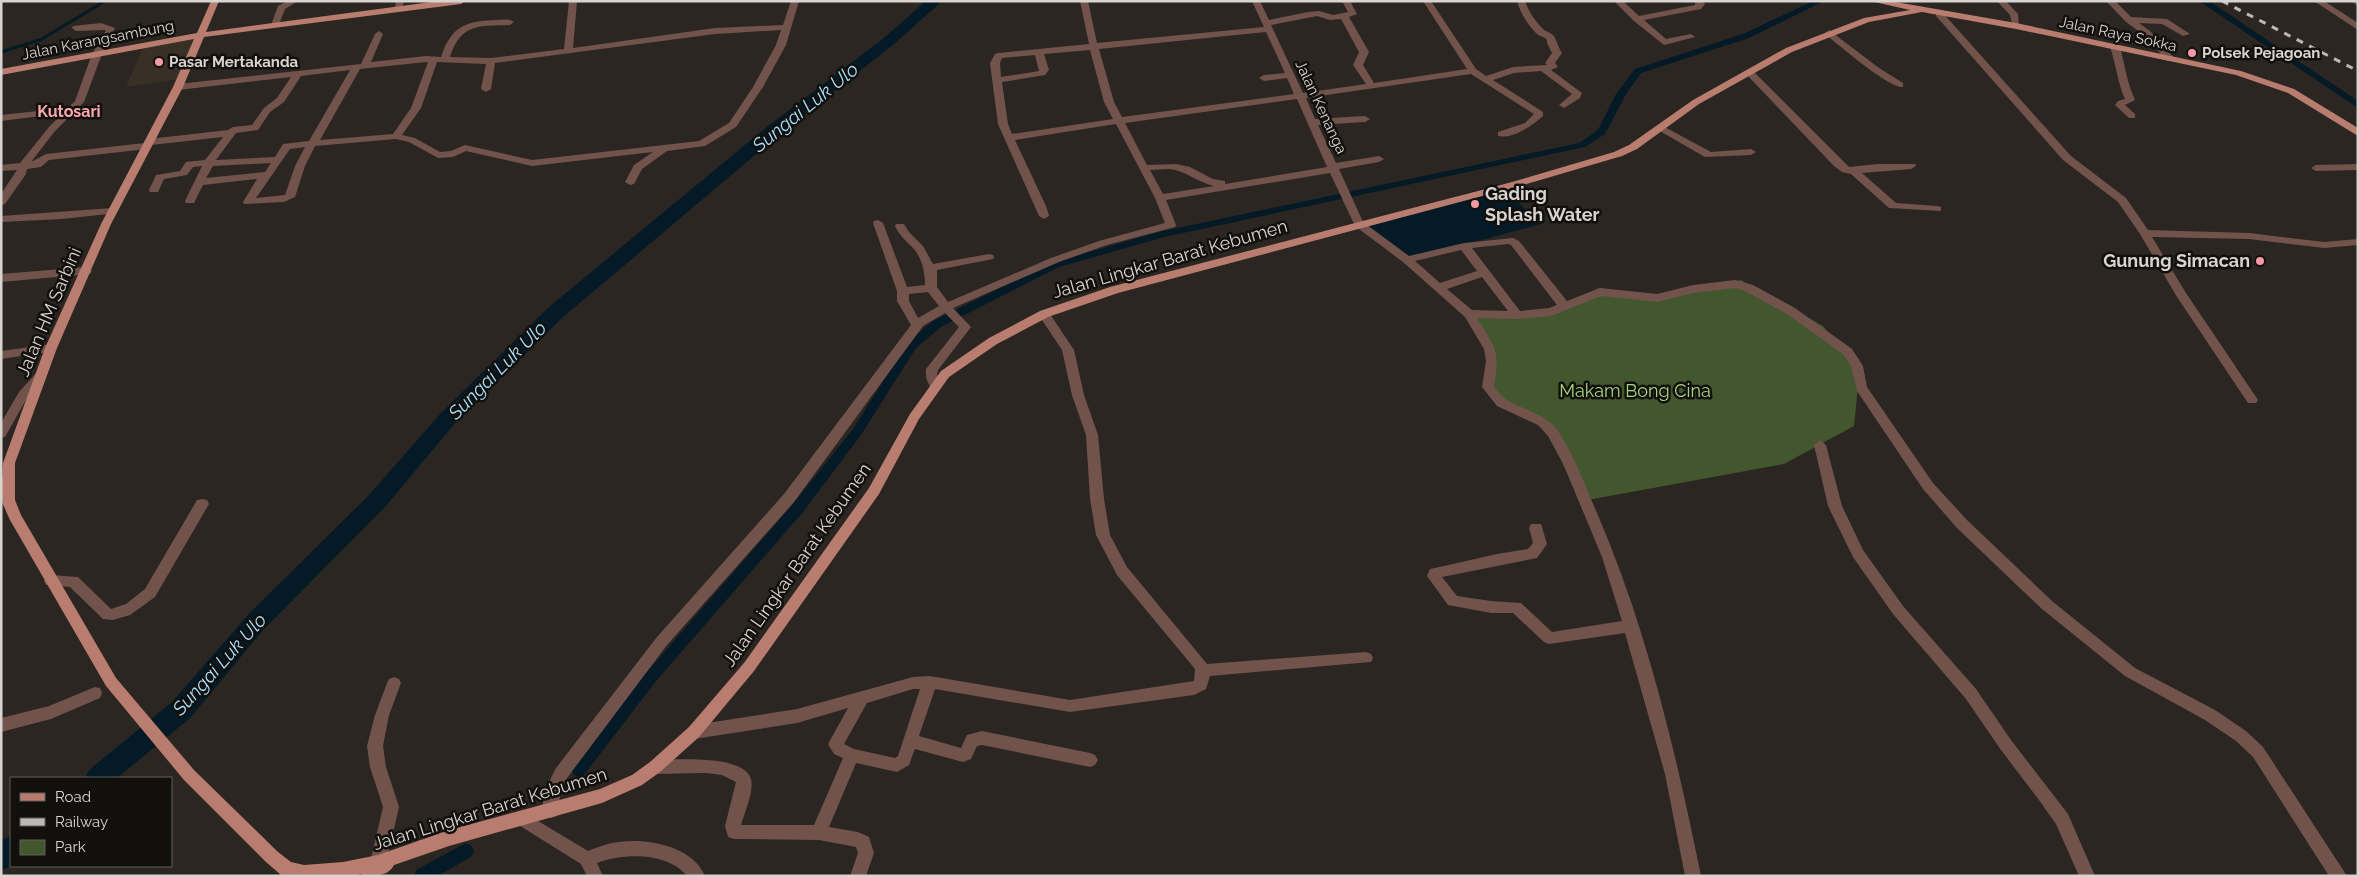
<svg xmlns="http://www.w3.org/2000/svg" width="2359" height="877" viewBox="0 0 2359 877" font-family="Raleway,sans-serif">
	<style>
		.built { fill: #382f25 }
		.green { fill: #42572d }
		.water { fill: #041a26 }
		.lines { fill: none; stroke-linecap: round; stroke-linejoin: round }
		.stream { stroke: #041a26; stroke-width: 3 }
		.canal { fill: #041a26; fill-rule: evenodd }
		.river { fill: #041a26; fill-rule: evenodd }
		.minor { fill: #71534c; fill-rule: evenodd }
		.major { fill: #b97d70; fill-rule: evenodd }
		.rail { stroke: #bcb8b5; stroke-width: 3; stroke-dasharray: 7 7; stroke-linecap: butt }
		.poi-dot { fill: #f49aa5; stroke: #12100d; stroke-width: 2 }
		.labels { text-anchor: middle; stroke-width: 5; stroke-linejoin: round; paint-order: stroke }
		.far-street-label { font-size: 15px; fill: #d8d4d1; stroke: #12100d }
		.far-poi-label { font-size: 15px; font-weight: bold; fill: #d8d4d1; stroke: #12100d; text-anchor: start }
		.far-quarter-label { font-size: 16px; font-weight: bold; fill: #fca8b1; stroke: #12100d }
		.poi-label { font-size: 18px; font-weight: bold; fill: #d8d4d1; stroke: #12100d; text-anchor: start }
		.street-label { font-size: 18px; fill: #d8d4d1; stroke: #12100d }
		.park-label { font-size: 18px; fill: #a8d37e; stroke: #12100d }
		.water-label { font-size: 19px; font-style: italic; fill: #a7dfff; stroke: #12100d }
	</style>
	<rect width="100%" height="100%" fill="#2b2621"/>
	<!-- built -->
	<polygon class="built" points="200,35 181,79 126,87 144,45"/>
	<!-- green -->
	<polygon class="green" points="1741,280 1823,326 1860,367 1854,426 1784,464 1582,501 1540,420 1492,399 1486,345 1465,313 1517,314 1554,309 1599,288 1655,296"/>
	<!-- water -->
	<polygon class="water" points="1499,184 1541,224 1407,260 1359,224"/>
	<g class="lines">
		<!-- stream -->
		<polyline class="stream" points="1,52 42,39 105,1"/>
		<!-- canal -->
		<g class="canal">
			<polygon points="1813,1 1824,1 1749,38 1641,73 1626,94 1605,134 1585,147 1164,237 1059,267 941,327 916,348 861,435 803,512 656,681 584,775 579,777 574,775 571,770 574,765 646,673 793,504 853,429 908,342 933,321 1051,263 1159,232 1579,143 1598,130 1616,94 1635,69 1743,34"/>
			<polygon points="2199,1 2209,1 2358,101 2358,108"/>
			<polygon points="466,843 472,846 474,851 472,856 438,876 414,876 416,870"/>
		</g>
		<!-- river -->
		<g class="river">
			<polygon points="926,1 942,1 894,44 780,134 563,317 456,422 385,507 264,629 190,718 117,778 85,778 89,770 172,702 248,615 369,495 442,412 549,307 768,126 884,38"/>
			<polygon points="11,836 11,866 1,870 1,840"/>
		</g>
		<!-- minor -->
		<g class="minor">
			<polygon points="287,1 298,1 285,9 278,27 272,27 271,25 278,6"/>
			<polygon points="396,1 404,1 402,11 395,9"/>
			<path d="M569,1H577L573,48L715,28L783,25L791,1H799L786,45L763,87L736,127L705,146L667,151L642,169L634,184L630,185L625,182L634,165L653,152L532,166L466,151L453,157L438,158L409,142L396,139L315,146L305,166L295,197L284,202L244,204L243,202L257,179L203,185L194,203H186L185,201L202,166L193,167L187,175L164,179L158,192H150L149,190L156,175L180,171L186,162L205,160L223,137L151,145V148L147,149L49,160L41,167L27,169L26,174L5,204L1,205V194L17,170L1,171V165L20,163L49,127L75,101L92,54L106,30L76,31L72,28L73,26L101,23L115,28L102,54L84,102L55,131L31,162L46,154L145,143L146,140L149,139L228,130L233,127L252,125L264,108L277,98L291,77L178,90L173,87L178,84L361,64L375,34L379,31L383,34L371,62L426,56L441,57C451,27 465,21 495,20C502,20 509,18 514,22L510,25C479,26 461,23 450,57L491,58L564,49ZM781,30L776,45L753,87L729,123L699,141L532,160L465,145L451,151L440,152L415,138L402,135L421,108L437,62L486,64L481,89L486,92L491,89L495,63L715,34ZM426,62H428L411,108L393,134L320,140L360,69ZM350,70L309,141L283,144L275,157L216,160L236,133L258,130L270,112L284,102L301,76ZM305,147L295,166L285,195L256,198L290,149ZM271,163L265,172L206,178L213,166Z"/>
			<path d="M1080,1H1088L1097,43L1264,27L1252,1H1260L1269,20L1308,12L1319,11L1333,15L1348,12L1342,1H1350L1357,14L1349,17L1369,52L1363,65L1374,83L1467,69L1423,1H1431L1476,69L1486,76L1513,67L1547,65L1545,63L1552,53L1547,43V40C1544,36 1541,37 1537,34C1528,26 1520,12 1517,1H1525C1529,12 1535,21 1543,29C1546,32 1550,32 1553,35C1557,40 1558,47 1562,53L1555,63L1558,67L1551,70L1582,93L1580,98L1564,108L1559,105L1572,94L1541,71L1514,73L1493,80L1543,112V116C1532,126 1513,139 1498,136V132L1525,123L1534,114L1471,74L1306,98L1315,119L1365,116L1370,119L1365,122L1318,125L1336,163L1379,156L1384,159L1379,162L1339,169L1363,222L1409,256L1464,243L1513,238L1519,241L1567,301L1600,288L1657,294L1693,285L1735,280L1753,285L1795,308L1852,349L1863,366L1867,387L1933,483L1967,520L2052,601L2135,668L2215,710L2246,731L2263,747L2347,876H2329L2253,757L2236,741L2205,720L2125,676L2042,609L1957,528L1923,489L1857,391L1851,366L1844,355L1787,314L1745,291L1735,288L1693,293L1657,302L1601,296L1551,316L1517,319L1477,318C1496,349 1500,349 1494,387C1509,410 1542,408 1558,431C1575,456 1585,486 1597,513C1647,629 1676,753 1701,876H1685L1665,774L1625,633L1549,644L1544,642L1513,613H1491L1448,605L1427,576L1430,569L1435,568L1497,554L1528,549L1533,543L1529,528L1531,524H1541L1547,544L1537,558L1442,577L1457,596L1491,601L1521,603L1552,632L1622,621L1602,557L1562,461L1548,436L1538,425L1497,406L1482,387L1486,361L1484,349L1465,317L1403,262L1355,226L1330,173L1166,200L1176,225L1175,227L1107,245L1059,262L953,308L971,327L938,370L937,375L942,386L936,390C928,388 925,377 926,369L959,327L945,313L923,326L794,502L667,645L567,778L561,791L557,816L551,818L545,816C538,801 549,782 556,768L657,637L784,494L911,325L897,301V291L873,223L874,221L878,220L883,223L907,287L925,285C925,272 922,258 913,248C906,241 899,235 895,226L896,224H904L909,232L923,246L933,264L989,254L993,255L994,257L993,259L937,270V287L948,302L1051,258L1099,241L1165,223L1155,198L1116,124L1015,140L1046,206L1049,216L1044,219L1039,216L998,124L990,63L995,54L998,53L1089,44ZM1317,16L1330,20L1341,19L1359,52L1353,65L1366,84L1303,93L1271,25ZM1266,32L1285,73L1264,75L1259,78L1264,81L1287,78L1294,94L1122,117L1114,102L1099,49ZM1090,50L1104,102L1113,119L1012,134L1008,124L1002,82L1045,75L1049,70L1044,54ZM1035,55L1039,71L1001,77L1000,63L1002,58ZM1297,99L1327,167L1225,184V181L1213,179L1190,167L1176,164L1147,165L1125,123ZM1168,169C1185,170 1197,182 1214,186L1163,194L1150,170ZM1508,244L1511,245L1557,305L1549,308L1520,311L1472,248ZM1461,250L1477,271L1440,283L1415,261ZM1482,277L1508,311L1472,310L1447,289ZM928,292L939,306L918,318L909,301V294Z"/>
			<polygon points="1614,1 1623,1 1639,16 1695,5 1695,1 1703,1 1705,4 1701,9 1644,20 1666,39 1691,34 1695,37 1664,45 1634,21"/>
			<polygon points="1997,1 2006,1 2018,14 2019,28 2013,28 2010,15"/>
			<polygon points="2106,1 2115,1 2131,17 2167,19 2190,34 2183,36 2162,24 2139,23 2150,31 2175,59 2167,61 2144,35 2126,22"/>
			<polygon points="2314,1 2324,1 2358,23 2358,30"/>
			<polygon points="2351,1 2358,1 2358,6"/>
			<polygon points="1936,12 1942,12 2071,156 2126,198 2148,230 2249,233 2324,242 2358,239 2358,245 2324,248 2249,239 2152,237 2186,293 2256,397 2258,400 2256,403 2248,403 2177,297 2140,234 2118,202 2063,160 1936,16"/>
			<path d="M1829,30L1879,68L1903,83V87C1890,89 1839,45 1826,35L1825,33Z"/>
			<path d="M2115,44L2120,47C2125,65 2127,83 2135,100L2125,105L2135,114V118H2129L2115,105L2118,101L2125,99C2118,84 2116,64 2110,47Z"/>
			<polygon points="1749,69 1752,70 1849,167 1877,164 1915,164 1916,166 1911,169 1862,173 1896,203 1937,206 1941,207 1941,211 1889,208 1851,174 1842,172 1834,166 1746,74 1744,72"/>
			<polygon points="38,111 41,112 41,116 1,121 1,115"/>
			<polygon points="1661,125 1711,152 1751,149 1756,152 1751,155 1705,157 1658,130 1656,128"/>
			<polygon points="2358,164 2358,170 2316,171 2311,168 2316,165"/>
			<polygon points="113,208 117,209 117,213 62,219 1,222 1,216"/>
			<polygon points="86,267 92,271 90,274 1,282 1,274"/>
			<path d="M1044,310L1048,311L1074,350L1084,395L1098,435L1104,499L1110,535L1127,567L1207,664L1366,652L1371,654L1373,658L1371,662L1210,676L1206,689L1194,695L1070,712L935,689L919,736L961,748L967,735L982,731L1090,753L1095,755L1098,760L1095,765L1090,767L982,745L977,746L971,759L963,762L915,749L909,765L897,772L856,763L829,827L858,832L869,837L874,853L866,876H850L858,853L856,847L819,840L734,839L728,837L725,826L736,782L722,775L706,773L655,774L650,772L647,767L650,762L655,760C675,760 744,754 751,779C754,792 745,811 741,825H814L843,758L834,754L828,744L848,708L797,723L694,739L689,737L686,732L689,727L694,725L797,709L913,677L930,676L1070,700L1194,681L1195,669L1117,575L1096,535L1090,499L1086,435L1072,395L1062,350L1038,314ZM913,689H920L898,756L895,758L854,749L844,744L867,703Z"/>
			<polygon points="51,344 57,348 55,351 1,359 1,351"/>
			<polygon points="41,371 47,375 27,398 5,437 1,438 1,423 19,392 37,372"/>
			<polygon points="1820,440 1826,445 1842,506 1863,550 1903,606 1976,689 2011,740 2068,814 2095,876 2079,876 2056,824 2039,800 2001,750 1966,699 1893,614 1853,557 1828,506 1814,445"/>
			<polygon points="202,499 207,500 209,504 155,597 130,615 113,620 103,619 70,587 46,585 44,581 46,577 51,575 78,577 111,609 126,604 145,589 197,500"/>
			<polygon points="394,677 399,679 401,683 389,715 383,746 386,767 399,807 386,863 384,868 378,871 372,868 370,863 383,807 370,767 367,746 375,715 387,683 389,679"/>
			<polygon points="95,687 100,688 102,693 100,698 51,719 1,732 1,718 49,706"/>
			<path d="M523,812L588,851C598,847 608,843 618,842C648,838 692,846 705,876H687C667,852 624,853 597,863L603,876H587L581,864L517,824L515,819L517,814Z"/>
		</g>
		<!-- major -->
		<path class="major" d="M211,1H219L206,32L439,1H465L461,4L204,37L183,87L111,224L57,348L15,463V500L21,515L116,678L194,770L278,852L291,862L304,865L343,862L378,855L449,830L600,789L632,775L650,762L689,727L744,663L869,488L910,414L941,371L989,338L1040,311L1110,287L1512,182L1614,152L1629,145L1693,100L1786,48L1864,18L1910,10L1870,1H1890L2016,23L2241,71L2294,89L2358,128V136L2288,93L2236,75L2016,29L1922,12L1869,22L1792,52L1699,104L1637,149L1622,156L1520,186L1118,293L1048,317L997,344L949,377L919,419L879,494L754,671L699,737L660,772L642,785L602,803L449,846L394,865C388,877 374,876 361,876L362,874L353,876L281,875L266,862L184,780L106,686L10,520L1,500L3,463L45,348L101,224L173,87L194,39L1,75V69L197,33Z"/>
		<!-- rail -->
		<polyline class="rail" points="2222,1 2358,71"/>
	</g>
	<!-- markers -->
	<g class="poi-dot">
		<circle cx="2192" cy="53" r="5"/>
		<circle cx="159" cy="62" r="5"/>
		<circle cx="1475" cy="204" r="5"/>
		<circle cx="2260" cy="261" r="5"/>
	</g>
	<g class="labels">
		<!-- far-street labels -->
		<g class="far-street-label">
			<text transform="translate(2118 34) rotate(12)" y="5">Jalan Raya Sokka</text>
			<text transform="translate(98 40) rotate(-11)" y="5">Jalan Karangsambung</text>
			<text transform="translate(1321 107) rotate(65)" y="5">Jalan Kenanga</text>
		</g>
		<!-- far-poi labels -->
		<g class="far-poi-label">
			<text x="2202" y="58">Polsek Pejagoan</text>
			<text x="169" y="67">Pasar Mertakanda</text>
		</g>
		<!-- far-quarter labels -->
		<g class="far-quarter-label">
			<text x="69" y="117">Kutosari</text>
		</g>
		<!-- poi labels -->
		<g class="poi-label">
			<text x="1485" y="200">Gading<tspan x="1485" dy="21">Splash Water</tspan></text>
			<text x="2250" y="267" text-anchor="end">Gunung Simacan</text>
		</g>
		<!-- street labels -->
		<g class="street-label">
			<text transform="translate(1170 259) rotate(-16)" y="6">Jalan Lingkar Barat Kebumen</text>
			<text transform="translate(49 312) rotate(-67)" y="6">Jalan HM Sarbini</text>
			<text transform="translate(797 565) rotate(-55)" y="6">Jalan Lingkar Barat Kebumen</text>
			<text transform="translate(490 809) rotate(-17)" y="6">Jalan Lingkar Barat Kebumen</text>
		</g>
		<!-- park labels -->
		<g class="park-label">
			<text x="1635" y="397">Makam Bong Cina</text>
		</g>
		<!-- water labels -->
		<g class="water-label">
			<text transform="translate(805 107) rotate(-39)" y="7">Sungai Luk Ulo</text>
			<text transform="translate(497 370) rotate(-45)" y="7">Sungai Luk Ulo</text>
			<text transform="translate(219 664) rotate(-48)" y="7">Sungai Luk Ulo</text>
		</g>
	</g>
	<!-- border -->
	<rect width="2359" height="877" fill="none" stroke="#d8d4d1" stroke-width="5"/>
	<!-- legend -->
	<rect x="10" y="777" width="162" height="90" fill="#12100d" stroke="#615e5b"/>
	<rect x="20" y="793" width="25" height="8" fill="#b97d70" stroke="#615e5b"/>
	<text x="55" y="802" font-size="15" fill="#d8d4d1">Road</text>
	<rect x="20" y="818" width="25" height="8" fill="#bcb8b5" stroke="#615e5b"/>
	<text x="55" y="827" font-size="15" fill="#d8d4d1">Railway</text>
	<rect x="20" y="840" width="25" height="15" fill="#42572d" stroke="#615e5b"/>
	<text x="55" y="852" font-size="15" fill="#d8d4d1">Park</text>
</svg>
